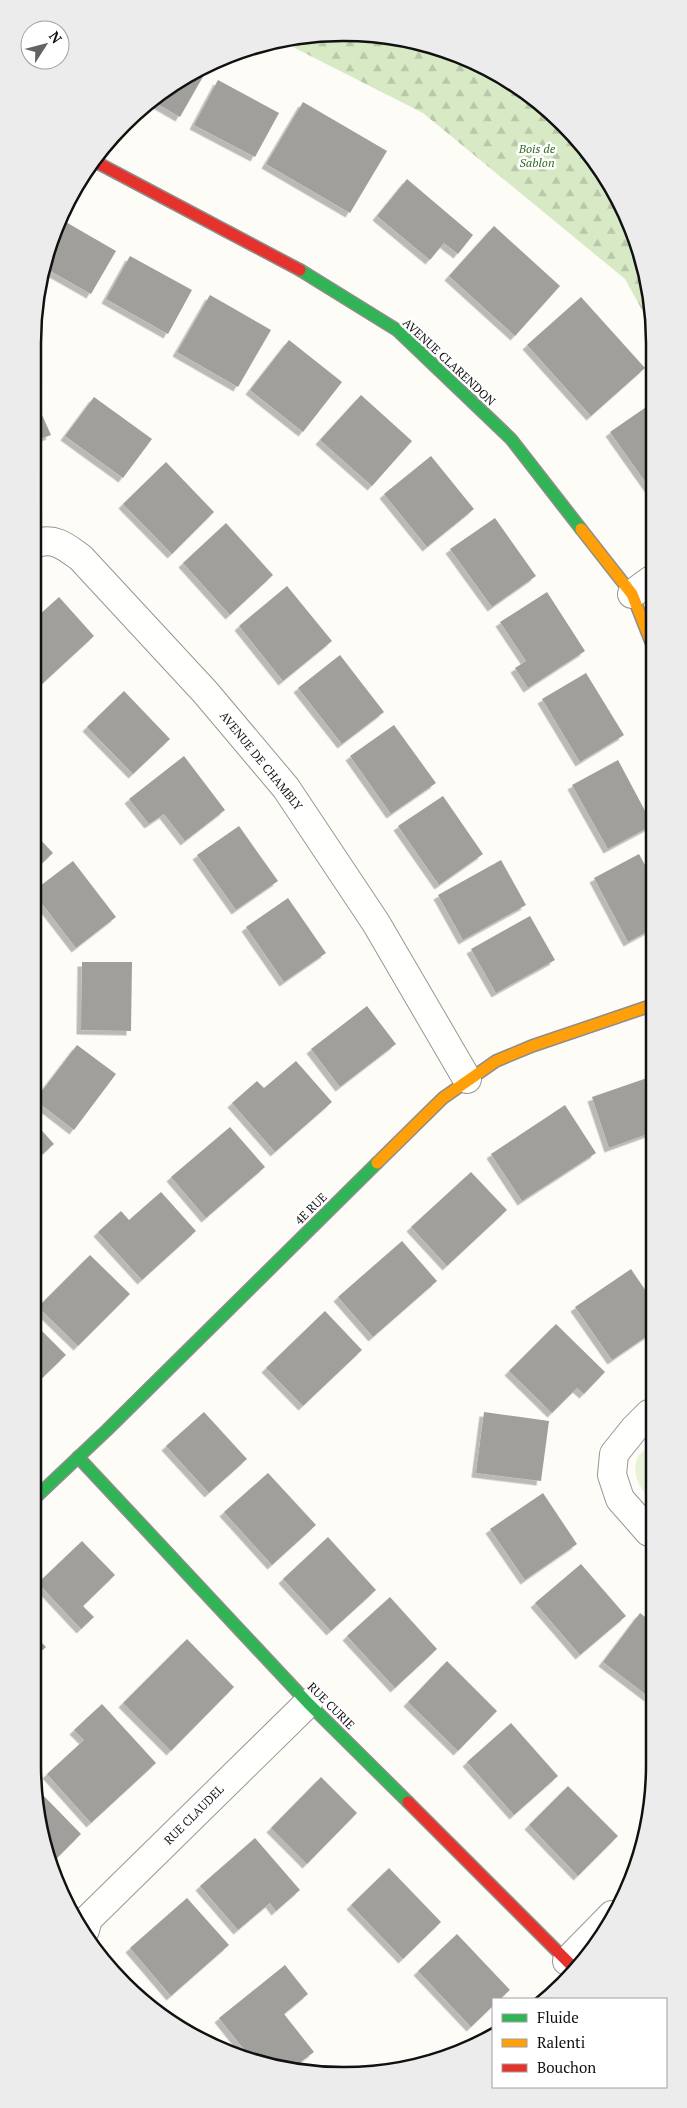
<svg xmlns="http://www.w3.org/2000/svg" width="687" height="2108" viewBox="0 0 687 2108" font-family="'PT Serif',serif">
	<style>
		.grass { fill: #e7f3d7 }
		.forest { fill: url(#forest-firs) }
		.building { fill: #a19f9c; filter: url(#shadow) }
		.lines { fill: none; stroke-linecap: round; stroke-linejoin: round }
		.street-casing { stroke: #979795; stroke-width: 30 }
		.fast-casing { stroke: #8e8d8b; stroke-width: 14 }
		.slow-casing { stroke: #8e8d8b; stroke-width: 14 }
		.jam-casing { stroke: #8e8d8b; stroke-width: 14 }
		.street { stroke: #fffffe; stroke-width: 28 }
		.fast { stroke: #30b455; stroke-width: 11 }
		.slow { stroke: #ff9f0a; stroke-width: 11 }
		.jam { stroke: #e5322d; stroke-width: 11 }
		.labels { text-anchor: middle; stroke-width: 5; stroke-linejoin: round; paint-order: stroke }
		.park-label { font-size: 12px; font-style: italic; fill: #2f6b1f; stroke: #fff }
		.street-label { font-size: 12px; fill: #111; stroke: #fff }
		.rim { fill: none; stroke: #111; stroke-width: 2.5 }
	</style>
	<defs>
		<pattern id="forest-firs" width="22" height="20" patternUnits="userSpaceOnUse" patternTransform="scale(1.25)"><rect width="22" height="20" fill="#d8eac5"/><path d="M5 1l3.5 6h-7zM16 11l3.5 6h-7z" fill="#b8c8a8"/></pattern>
		<filter id="shadow"><feDropShadow dx="-4.5" dy="4.5" stdDeviation="0" flood-color="#0004"/></filter>
	</defs>
	<rect width="100%" height="100%" fill="#fdfcf7"/>
	<!-- grass -->
	<path class="grass" d="M649,1446V1498C639,1487 631,1472 638,1457C640,1453 646,1449 649,1446Z"/>
	<!-- forest -->
	<polygon class="forest" points="283,38 404,39 499,74 577,138 623,206 652,303 652,328 625,279 423,113 279,40"/>
	<!-- building -->
	<g class="building">
		<polygon points="200,73 204,75 180,117 154,102 171,85"/>
		<polygon points="218,80 279,113 255,157 194,125"/>
		<polygon points="303,102 387,151 350,213 266,164"/>
		<polygon points="407,179 473,235 458,254 444,243 430,260 377,216"/>
		<polygon points="64,221 116,251 91,294 45,268"/>
		<polygon points="494,226 560,286 515,336 449,276"/>
		<polygon points="130,256 192,290 168,334 106,299"/>
		<polygon points="210,295 271,330 238,387 177,352"/>
		<polygon points="581,297 645,368 591,416 527,345"/>
		<polygon points="289,340 342,382 303,432 250,390"/>
		<polygon points="361,395 412,441 372,486 320,440"/>
		<polygon points="94,397 152,439 123,478 65,436"/>
		<polygon points="652,403 651,446 651,490 610,432"/>
		<polygon points="38,406 51,435 38,440"/>
		<polygon points="431,456 474,509 427,547 384,494"/>
		<polygon points="166,462 214,512 172,554 123,504"/>
		<polygon points="495,518 536,576 492,607 450,549"/>
		<polygon points="226,523 273,575 230,615 183,563"/>
		<polygon points="287,586 332,641 283,681 239,626"/>
		<polygon points="547,592 585,651 528,688 515,668 526,661 500,622"/>
		<polygon points="59,597 94,636 42,684 37,678 37,617"/>
		<polygon points="340,655 384,712 342,744 298,688"/>
		<polygon points="586,673 624,735 580,762 542,699"/>
		<polygon points="124,691 170,739 133,774 87,727"/>
		<polygon points="394,725 436,783 391,814 350,756"/>
		<polygon points="184,756 225,810 185,841 164,814 149,824 129,799"/>
		<polygon points="618,760 651,822 651,826 608,849 572,785"/>
		<polygon points="443,796 483,854 439,885 398,826"/>
		<polygon points="239,826 278,881 236,910 197,855"/>
		<polygon points="36,835 53,853 36,869"/>
		<polygon points="639,854 651,876 650,930 628,942 594,878"/>
		<polygon points="501,860 526,905 463,940 438,895"/>
		<polygon points="73,861 116,917 76,948 36,896 36,889"/>
		<polygon points="288,898 326,953 284,982 246,927"/>
		<polygon points="530,916 555,960 496,993 471,949"/>
		<polygon points="82,962 132,962 131,1031 81,1030"/>
		<polygon points="367,1006 396,1044 340,1087 311,1049"/>
		<polygon points="77,1045 116,1074 74,1130 35,1100"/>
		<polygon points="296,1061 332,1102 275,1152 232,1103 257,1081 264,1088"/>
		<polygon points="650,1077 650,1133 609,1148 592,1097"/>
		<polygon points="565,1105 596,1153 522,1201 491,1154"/>
		<polygon points="35,1123 54,1144 35,1161"/>
		<polygon points="230,1127 265,1167 206,1218 171,1177"/>
		<polygon points="471,1172 507,1210 447,1266 411,1227"/>
		<polygon points="161,1192 196,1231 142,1280 98,1232 121,1211 129,1220"/>
		<polygon points="402,1241 437,1281 373,1337 338,1297"/>
		<polygon points="90,1255 130,1294 78,1346 38,1307"/>
		<polygon points="631,1269 650,1297 650,1334 612,1360 575,1307"/>
		<polygon points="325,1311 362,1350 303,1406 266,1368"/>
		<polygon points="34,1323 66,1355 34,1386"/>
		<polygon points="556,1324 605,1372 584,1394 577,1388 552,1413 509,1371"/>
		<polygon points="204,1412 247,1459 209,1493 166,1446"/>
		<polygon points="484,1412 549,1421 541,1481 476,1473"/>
		<polygon points="268,1473 316,1525 272,1565 224,1512"/>
		<polygon points="543,1493 577,1544 525,1580 490,1529"/>
		<polygon points="328,1537 376,1590 331,1631 283,1579"/>
		<polygon points="82,1541 115,1575 83,1606 94,1617 81,1629 38,1583"/>
		<polygon points="581,1564 626,1616 580,1655 535,1603"/>
		<polygon points="390,1597 437,1649 395,1688 347,1636"/>
		<polygon points="640,1613 649,1620 649,1697 603,1662"/>
		<polygon points="33,1634 46,1647 33,1659"/>
		<polygon points="187,1639 234,1687 171,1751 123,1703"/>
		<polygon points="447,1661 497,1711 458,1751 408,1702"/>
		<polygon points="102,1704 156,1763 91,1823 47,1774 84,1740 74,1730"/>
		<polygon points="511,1723 558,1776 514,1815 467,1762"/>
		<polygon points="321,1777 357,1813 307,1864 271,1828"/>
		<polygon points="568,1786 618,1836 578,1876 529,1825"/>
		<polygon points="38,1790 81,1834 52,1863 50,1855"/>
		<polygon points="255,1838 300,1890 276,1911 270,1903 238,1930 200,1886"/>
		<polygon points="389,1868 441,1922 403,1959 351,1905"/>
		<polygon points="187,1898 229,1945 171,1996 130,1948"/>
		<polygon points="457,1934 510,1990 500,1999 493,1999 493,2006 471,2027 418,1971"/>
		<polygon points="285,1965 308,1994 284,2014 314,2052 291,2069 250,2057 219,2018"/>
	</g>
	<g class="lines">
		<!-- street casing -->
		<g class="street-casing">
			<g id="street">
				<path d="M37,543C56,537 67,548 81,558L206,693L286,788L376,923L467,1079"/>
				<polyline points="632,594 651,580"/>
				<polyline points="649,1532 620,1499 612,1475 614,1454 634,1429 649,1414"/>
				<polyline points="85,1930 88,1919 308,1703"/>
				<polyline points="567,1961 612,1915"/>
			</g>
		</g>
		<!-- fast casing -->
		<g class="fast-casing">
			<g id="fast">
				<polyline points="300,270 397,330 511,439 581,529"/>
				<polyline points="78,1457 308,1703 408,1802"/>
				<polyline points="34,1499 107,1430 377,1163"/>
			</g>
		</g>
		<!-- slow casing -->
		<g class="slow-casing">
			<g id="slow">
				<polyline points="581,529 632,594 651,642"/>
				<polyline points="377,1163 443,1098 496,1061 532,1046 650,1006"/>
			</g>
		</g>
		<!-- jam casing -->
		<g class="jam-casing">
			<g id="jam">
				<polyline points="94,161 300,270"/>
				<polyline points="408,1802 573,1967"/>
			</g>
		</g>
		<!-- street -->
		<use href="#street" class="street"/>
		<!-- fast -->
		<use href="#fast" class="fast"/>
		<!-- slow -->
		<use href="#slow" class="slow"/>
		<!-- jam -->
		<use href="#jam" class="jam"/>
	</g>
	<g class="labels">
		<!-- park labels -->
		<g class="park-label">
			<text x="537" y="153">Bois de<tspan x="537" dy="14">Sablon</tspan></text>
		</g>
		<!-- street labels -->
		<g class="street-label">
			<text transform="translate(449 362) rotate(43)" y="4">AVENUE CLARENDON</text>
			<text transform="translate(261 761) rotate(51)" y="4">AVENUE DE CHAMBLY</text>
			<text transform="translate(311 1209) rotate(-45)" y="4">4E RUE</text>
			<text transform="translate(331 1706) rotate(45)" y="4">RUE CURIE</text>
			<text transform="translate(194 1815) rotate(-45)" y="4">RUE CLAUDEL</text>
		</g>
	</g>
	<!-- crop -->
	<path d="M0 0H687V2108H0ZM343 41H344A302 302 0 0 1 646 343V1765A302 302 0 0 1 344 2067H343A302 302 0 0 1 41 1765V343A302 302 0 0 1 343 41Z" fill="#ececec" fill-rule="evenodd"/>
	<path class="rim" d="M343 41H344A302 302 0 0 1 646 343V1765A302 302 0 0 1 344 2067H343A302 302 0 0 1 41 1765V343A302 302 0 0 1 343 41Z"/>
	<!-- legend -->
	<rect x="492" y="1998" width="175" height="90" fill="#ffffff" stroke="#a0a0a0"/>
	<rect x="502" y="2014" width="25" height="8" fill="#30b455" stroke="#a0a0a0"/>
	<text x="537" y="2023" font-size="15" fill="#111111">Fluide</text>
	<rect x="502" y="2039" width="25" height="8" fill="#ff9f0a" stroke="#a0a0a0"/>
	<text x="537" y="2048" font-size="15" fill="#111111">Ralenti</text>
	<rect x="502" y="2064" width="25" height="8" fill="#e5322d" stroke="#a0a0a0"/>
	<text x="537" y="2073" font-size="15" fill="#111111">Bouchon</text>
	<!-- north arrow -->
	<g transform="translate(45 45) rotate(54)"><circle r="24" fill="#ffffff" stroke="#a0a0a0"/>
	<path d="M0-4L9 19L0 12L-9 19Z" fill="#646362"/>
	<text y="-8" font-size="14" font-weight="bold" text-anchor="middle" fill="#111111">N</text>
	</g>
</svg>
